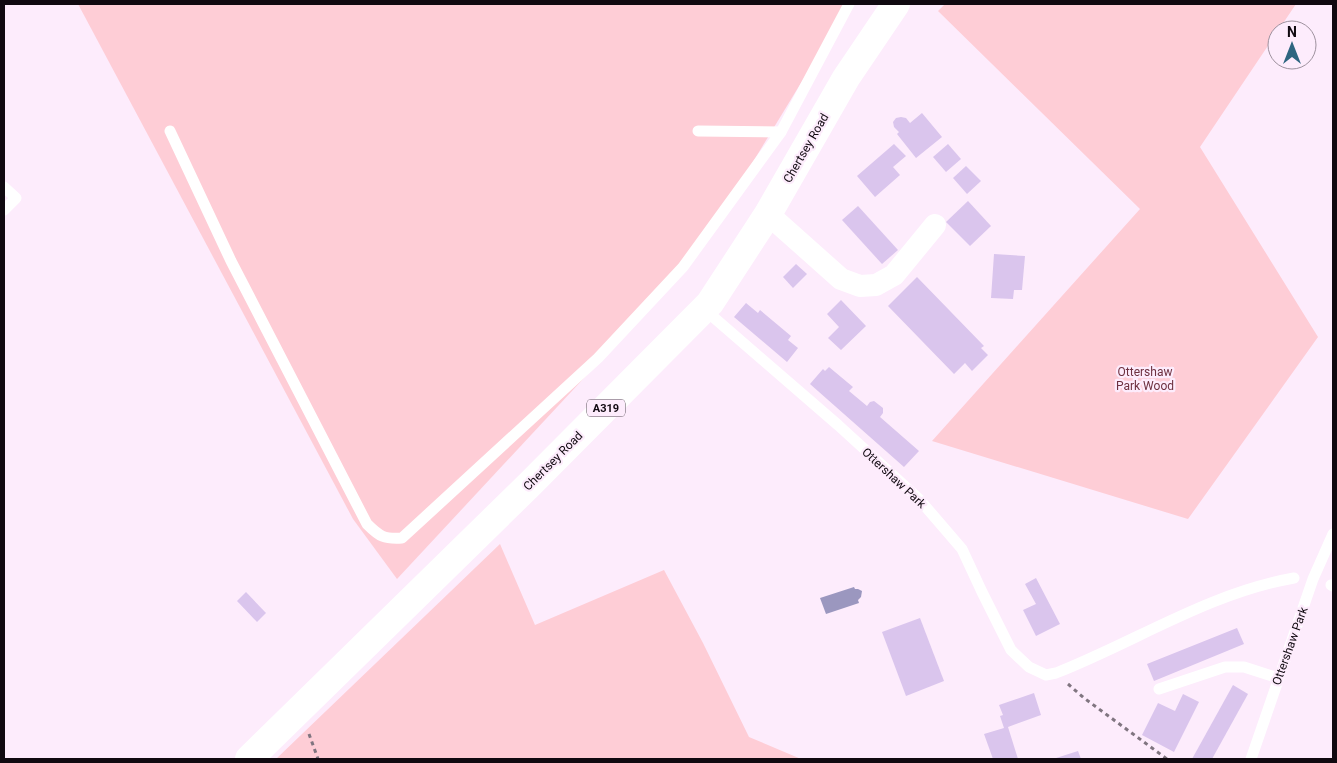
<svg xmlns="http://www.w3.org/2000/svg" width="1337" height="763" viewBox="0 0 1337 763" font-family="Roboto,sans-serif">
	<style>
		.green { fill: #fecdd6 }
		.water { fill: #9b97bf }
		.building { fill: #dac5ed }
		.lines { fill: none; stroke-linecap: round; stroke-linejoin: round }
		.path { stroke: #807580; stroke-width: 3; stroke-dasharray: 4 4; stroke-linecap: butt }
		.lane { stroke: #fff; stroke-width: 11 }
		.street { stroke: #fff; stroke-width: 22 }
		.primary { stroke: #fff; stroke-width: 28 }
		.labels { text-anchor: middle; stroke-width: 4.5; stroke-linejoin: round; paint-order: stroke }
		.shield { fill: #fdecfc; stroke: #574d57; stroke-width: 1 }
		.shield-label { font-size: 11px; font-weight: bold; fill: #100910 }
		.street-label { font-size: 12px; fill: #100910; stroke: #fdecfc }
		.park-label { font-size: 12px; fill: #6e3140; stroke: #fdecfc }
	</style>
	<rect width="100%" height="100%" fill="#fdecfc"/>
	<!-- green -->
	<g class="green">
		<polygon points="78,4 849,4 692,262 397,579 353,519"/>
		<polygon points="945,4 1296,4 1200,147 1318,337 1188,519 932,441 1140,209 938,11"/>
		<polygon points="500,544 535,625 664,570 703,643 749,737 801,759 276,759"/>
	</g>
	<!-- water -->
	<polygon class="water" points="854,587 855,589 858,589 862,591 861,597 858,600 859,603 826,614 820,598"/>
	<!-- building -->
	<g class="building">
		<polygon points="922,113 942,137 916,158 897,134 899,132 894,127 893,122 896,118 901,117 906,118 910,123"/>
		<polygon points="894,144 906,156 893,167 900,175 875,197 857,176"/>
		<polygon points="948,144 961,159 946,172 933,157"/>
		<polygon points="966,166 981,181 967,194 953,178"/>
		<polygon points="968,201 991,226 970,246 946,222"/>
		<polygon points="858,206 898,250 882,264 842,220"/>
		<polygon points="994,254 1025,256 1022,290 1014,290 1013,299 991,298"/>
		<polygon points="796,264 807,274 793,288 783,277"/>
		<polygon points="917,277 984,346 981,348 988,355 972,371 965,363 954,374 888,306"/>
		<polygon points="841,300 866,326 841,350 828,338 839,327 827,314"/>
		<polygon points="746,303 758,313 760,310 791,336 788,340 798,348 787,362 734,317"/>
		<polygon points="829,367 853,387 849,391 867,406 870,402 874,401 883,408 883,413 880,417 919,451 904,467 810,384 823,369 825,371"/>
		<polygon points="1036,578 1060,624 1036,636 1023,610 1036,604 1025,584"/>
		<polygon points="246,592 266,613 257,622 237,601"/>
		<polygon points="920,618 944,681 906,696 882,632"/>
		<polygon points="1237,628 1244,644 1154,681 1147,664"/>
		<polygon points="1233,685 1248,694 1212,759 1192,759"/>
		<polygon points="1034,693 1041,715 1008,727 1018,759 993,759 984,734 1004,728 1000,716 1003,715 999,705"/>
		<polygon points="1183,694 1199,702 1174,752 1142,735 1158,703 1175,711"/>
		<polygon points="1078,751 1081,759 1053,759"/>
	</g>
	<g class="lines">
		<!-- path -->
		<g class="path">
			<polyline points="1068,684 1084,698 1167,759"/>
			<polyline points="309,734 318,759"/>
		</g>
		<!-- lane -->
		<g class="lane">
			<path d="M170,131L231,261L367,524C380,537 384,539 402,538L598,358L683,267L781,132L849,4"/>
			<polyline points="698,131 781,132"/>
			<polyline points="4,187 16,198 4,210"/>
			<path d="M704,309L838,425L919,499L962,549L982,592L1011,650L1029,667L1046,675L1056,673C1135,642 1209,593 1294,578"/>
			<polyline points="1331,585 1333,586"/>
			<polyline points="1159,689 1225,667 1244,667 1278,678"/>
			<polyline points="1251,759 1313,579 1333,534"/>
		</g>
		<!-- street -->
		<polyline class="street" points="768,214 841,279 860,286 876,285 894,275 935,225"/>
		<!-- primary -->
		<polyline class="primary" points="249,759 530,484 710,303 768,214 846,78 896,4"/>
	</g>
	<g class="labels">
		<!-- shield labels -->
		<rect class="shield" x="587" y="399.5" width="38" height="17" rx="4"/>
		<g class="shield-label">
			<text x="606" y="412">A319</text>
		</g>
		<!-- street labels -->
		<g class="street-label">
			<text transform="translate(806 148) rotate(-60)" y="4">Chertsey Road</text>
			<text transform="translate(553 461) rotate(-45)" y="4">Chertsey Road</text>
			<text transform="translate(894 478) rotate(43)" y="4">Ottershaw Park</text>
			<text transform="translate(1290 646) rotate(-70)" y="4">Ottershaw Park</text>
		</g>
		<!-- park labels -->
		<g class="park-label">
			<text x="1145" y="376">Ottershaw<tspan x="1145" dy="14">Park Wood</tspan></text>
		</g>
	</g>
	<!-- border -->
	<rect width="1337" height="763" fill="none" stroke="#100910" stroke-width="10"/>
	<!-- north arrow -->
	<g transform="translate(1292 45)"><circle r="24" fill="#fdecfc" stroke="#9e919e"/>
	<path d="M0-4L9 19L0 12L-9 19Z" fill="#2e6580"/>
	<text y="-8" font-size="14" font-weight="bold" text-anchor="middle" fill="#100910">N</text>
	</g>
</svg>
